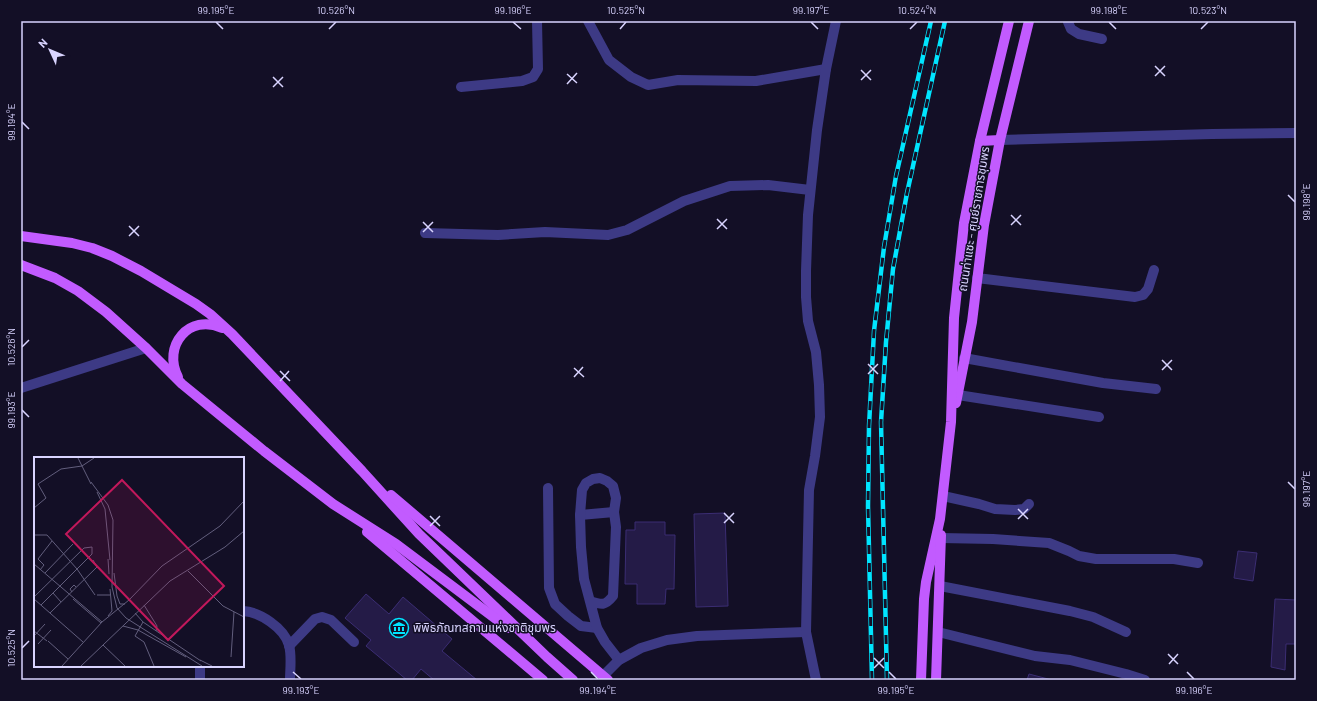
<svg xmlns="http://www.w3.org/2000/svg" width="1317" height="701" viewBox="0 0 1317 701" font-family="Barlow,'Noto Sans Thai',sans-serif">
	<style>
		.building { fill: #241b47; stroke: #3b2d73 }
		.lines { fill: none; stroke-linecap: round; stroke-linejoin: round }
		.minor { stroke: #3d3a85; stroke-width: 10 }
		.major { stroke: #c25bff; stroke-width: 10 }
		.rail-casing { stroke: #00e5ff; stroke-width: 4.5 }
		.rail { stroke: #130f26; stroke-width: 3; stroke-dasharray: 9; stroke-linecap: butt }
		.ticks { fill: none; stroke: #d9d4ff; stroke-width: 1.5 }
		.labels { text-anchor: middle; stroke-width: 3; stroke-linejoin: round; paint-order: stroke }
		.street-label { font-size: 12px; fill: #d9d4ff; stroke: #130f26 }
		.poi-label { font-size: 12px; fill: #d9d4ff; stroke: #130f26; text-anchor: start }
		.inset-road { fill: none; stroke: #625e7d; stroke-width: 1 }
		.view { fill: #c2185b; fill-opacity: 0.15; stroke: #c2185b; stroke-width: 2 }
		.inset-edge { fill: none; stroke: #d9d4ff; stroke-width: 2 }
		.neatline { fill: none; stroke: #d9d4ff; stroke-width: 1.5 }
		.ticks-label { font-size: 10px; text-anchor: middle; fill: #d9d4ff }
	</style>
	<rect width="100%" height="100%" fill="#130f26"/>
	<!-- building -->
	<g class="building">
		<polygon points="725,513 728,606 696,607 694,514"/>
		<polygon points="635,522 665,522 665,535 675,535 674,589 666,589 665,604 637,604 637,584 625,584 626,530 635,530"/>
		<polygon points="1238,551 1257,553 1253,581 1234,578"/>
		<polygon points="366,594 389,614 403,597 452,639 442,651 477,680 434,680 421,669 412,680 407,680 366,646 371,640 345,618"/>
		<polygon points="1275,599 1296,600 1296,644 1286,644 1285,670 1271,667"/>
		<polygon points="1029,674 1052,680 1027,680"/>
	</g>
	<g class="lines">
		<!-- minor -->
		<g class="minor">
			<polyline points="588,21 609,60 631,77 648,85 678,80 756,81 826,69"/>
			<polyline points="1069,21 1068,22 1071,29 1079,34 1102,39"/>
			<polyline points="461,87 522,81 533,77 538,69 537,21"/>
			<polyline points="1000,140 1212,134 1296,133"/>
			<polyline points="425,233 498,235 545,232 608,235 627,230 684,201 730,186 768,185 810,190"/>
			<polyline points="977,278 1135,297 1143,295 1148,289 1154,270"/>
			<polyline points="964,358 1103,383 1156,389"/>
			<polyline points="21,388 146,348"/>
			<polyline points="958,395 1099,417"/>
			<polyline points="548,488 549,588 555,604 568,616 581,626 597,628"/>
			<polyline points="943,496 979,504 995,509 1015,510 1024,509 1029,504"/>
			<polyline points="580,515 614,512"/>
			<polyline points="941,538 993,539 1049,543 1069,551 1079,556 1096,559 1174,559 1198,563"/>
			<polyline points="940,586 1070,611 1093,617 1126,632"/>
			<path d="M590,601C602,605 605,606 613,596L616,527L614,512L616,498L613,486L607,481L600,478L593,479L586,483L582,490L580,515L581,547L584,579L597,628L605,642L619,660"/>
			<path d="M243,611C260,612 284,628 289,645C292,656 290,669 290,680"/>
			<polyline points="938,632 1035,656 1070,660 1126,674 1145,680"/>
			<polyline points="289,646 315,619 322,617 331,620 354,642"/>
			<polyline points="603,676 619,660 641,648 667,640 697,636 806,632"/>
			<polyline points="200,680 200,666"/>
			<polyline points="816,680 806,632 809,490 815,456 820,417 819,385 816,352 808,321 806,297 806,271 808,215 817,130 826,69 836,21"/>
		</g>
		<!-- major -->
		<g class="major">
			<polyline points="980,141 1000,140"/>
			<polyline points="21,236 72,243 92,248 112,256 141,271 196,304 210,314 232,334 362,471 419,534 547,657 573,680"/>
			<polyline points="21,265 55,278 78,291 106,312 146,348 182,384 264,451 333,504 396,544 508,628"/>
			<path d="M178,377C162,346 189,313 222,328"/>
			<polyline points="956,403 972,322 984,225 1000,140 1029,21"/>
			<polyline points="391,495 608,680"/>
			<polyline points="367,532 543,680"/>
			<polyline points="921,680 924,599 926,582 940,519 951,422 954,318 964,223 980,141 1009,21"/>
			<polyline points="936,680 941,535"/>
		</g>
		<!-- rail casing -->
		<g class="rail-casing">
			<g id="rail">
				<polyline points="872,680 868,506 869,426 874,331 884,247 896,176 931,21"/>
				<polyline points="887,680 881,422 886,342 893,269 907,193 945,21"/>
			</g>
		</g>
		<!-- rail -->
		<use href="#rail" class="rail"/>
	</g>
	<!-- ticks -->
	<path class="ticks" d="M216,22L223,29M513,22L521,29M811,22L818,29M1109,22L1116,29M329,29L336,22M620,29L626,22M910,29L917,22M1201,29L1208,22M1155,66L1165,76M861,70L871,80M567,74L577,83M1155,76L1165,66M273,77L283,87M861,80L871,70M567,84L577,73M273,87L283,77M22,122L29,129M1288,195L1295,202M1011,215L1021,225M717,219L727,229M423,222L433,232M1011,225L1021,215M129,226L139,236M717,229L727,219M423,232L433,222M129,236L139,226M22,347L29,340M1162,360L1172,370M868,364L878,374M574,368L584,377M1162,370L1172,360M280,371L290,381M868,374L878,364M574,377L583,367M280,381L289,371M22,410L29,417M1288,482L1295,489M1018,509L1028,519M724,513L734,523M430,516L440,526M1018,519L1028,509M724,523L734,513M430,526L440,516M22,648L29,641M1168,654L1178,664M874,658L884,668M1169,664L1178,654M874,668L884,658M293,672L301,679M591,672L598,679M889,672L896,679M1187,672L1194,679"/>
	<!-- icons -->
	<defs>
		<g id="museum-ring" transform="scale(1)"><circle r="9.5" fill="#130f26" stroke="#00e5ff" stroke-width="1.5"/><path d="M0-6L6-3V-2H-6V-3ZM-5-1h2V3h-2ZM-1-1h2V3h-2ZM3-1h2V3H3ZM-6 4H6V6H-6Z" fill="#00e5ff"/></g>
	</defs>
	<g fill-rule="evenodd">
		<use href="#museum-ring" x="399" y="628"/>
	</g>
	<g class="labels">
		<!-- street labels -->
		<g class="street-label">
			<text transform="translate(974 219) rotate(-81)" y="4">ถนนท่าแซะ - ศูนย์ราชการชุมพร</text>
		</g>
		<!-- poi labels -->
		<g class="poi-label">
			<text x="413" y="632">พิพิธภัณฑสถานแห่งชาติชุมพร</text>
		</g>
	</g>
	<!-- overview -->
	<g transform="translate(34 457)">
		<rect width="210" height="210" fill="#130f26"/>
		<path class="inset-road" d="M44,1L57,27M57,25L74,48L79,63L78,130L83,151L92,161L168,209M63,35L71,52L76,103M0,51L12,41L4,27L27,12L48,9L60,1M0,78H13L43,112L61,138M74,102L75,117M0,107L68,165M6,113L10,108L4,102L18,84M154,114L189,149L210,160M11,116L39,87M80,116L83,139L86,147H91M38,135L36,132L40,128L42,130M19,136L27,145M63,138H76M0,140L50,91L58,90V97L7,148M0,142L49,185M39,142L67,166M110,148L123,169L122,174M16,156L63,110L59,103M101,156L109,165L167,204M74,159L78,154L76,132M109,165L101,179L110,185L120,209M89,169L104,173L152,200M0,174L13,184M0,179L11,167M14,184L34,202M4,187L17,173M69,188L91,209M197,200L200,155M166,203L178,209M28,209L68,165L95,143L128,109L186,69L210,44M47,209L136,124L191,90L210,74"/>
		<path class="view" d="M88,23L190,129L134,183L32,77Z"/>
		<rect width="210" height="210" class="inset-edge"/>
	</g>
	<!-- border -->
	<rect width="1317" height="701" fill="none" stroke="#130f26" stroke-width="44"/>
	<!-- north arrow -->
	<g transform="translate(50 50) rotate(314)" stroke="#130f26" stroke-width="3" paint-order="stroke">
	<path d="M0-3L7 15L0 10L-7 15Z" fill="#d9d4ff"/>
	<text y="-6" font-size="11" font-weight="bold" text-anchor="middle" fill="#d9d4ff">N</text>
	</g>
	<rect x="22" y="22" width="1273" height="657" class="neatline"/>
	<g class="ticks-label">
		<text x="216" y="14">99.195°E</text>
		<text x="336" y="14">10.526°N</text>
		<text x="513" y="14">99.196°E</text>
		<text x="626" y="14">10.525°N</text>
		<text x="811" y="14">99.197°E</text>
		<text x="917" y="14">10.524°N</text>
		<text x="1109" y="14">99.198°E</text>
		<text x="1208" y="14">10.523°N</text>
		<text transform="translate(11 122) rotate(-90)" y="4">99.194°E</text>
		<text transform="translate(1306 202) rotate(-90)" y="4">99.198°E</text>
		<text transform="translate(11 347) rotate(-90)" y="4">10.526°N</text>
		<text transform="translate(11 410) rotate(-90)" y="4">99.193°E</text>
		<text transform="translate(1306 489) rotate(-90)" y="4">99.197°E</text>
		<text transform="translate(11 648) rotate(-90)" y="4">10.525°N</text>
		<text x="301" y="694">99.193°E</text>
		<text x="598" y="694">99.194°E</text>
		<text x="896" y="694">99.195°E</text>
		<text x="1194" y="694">99.196°E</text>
	</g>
</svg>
